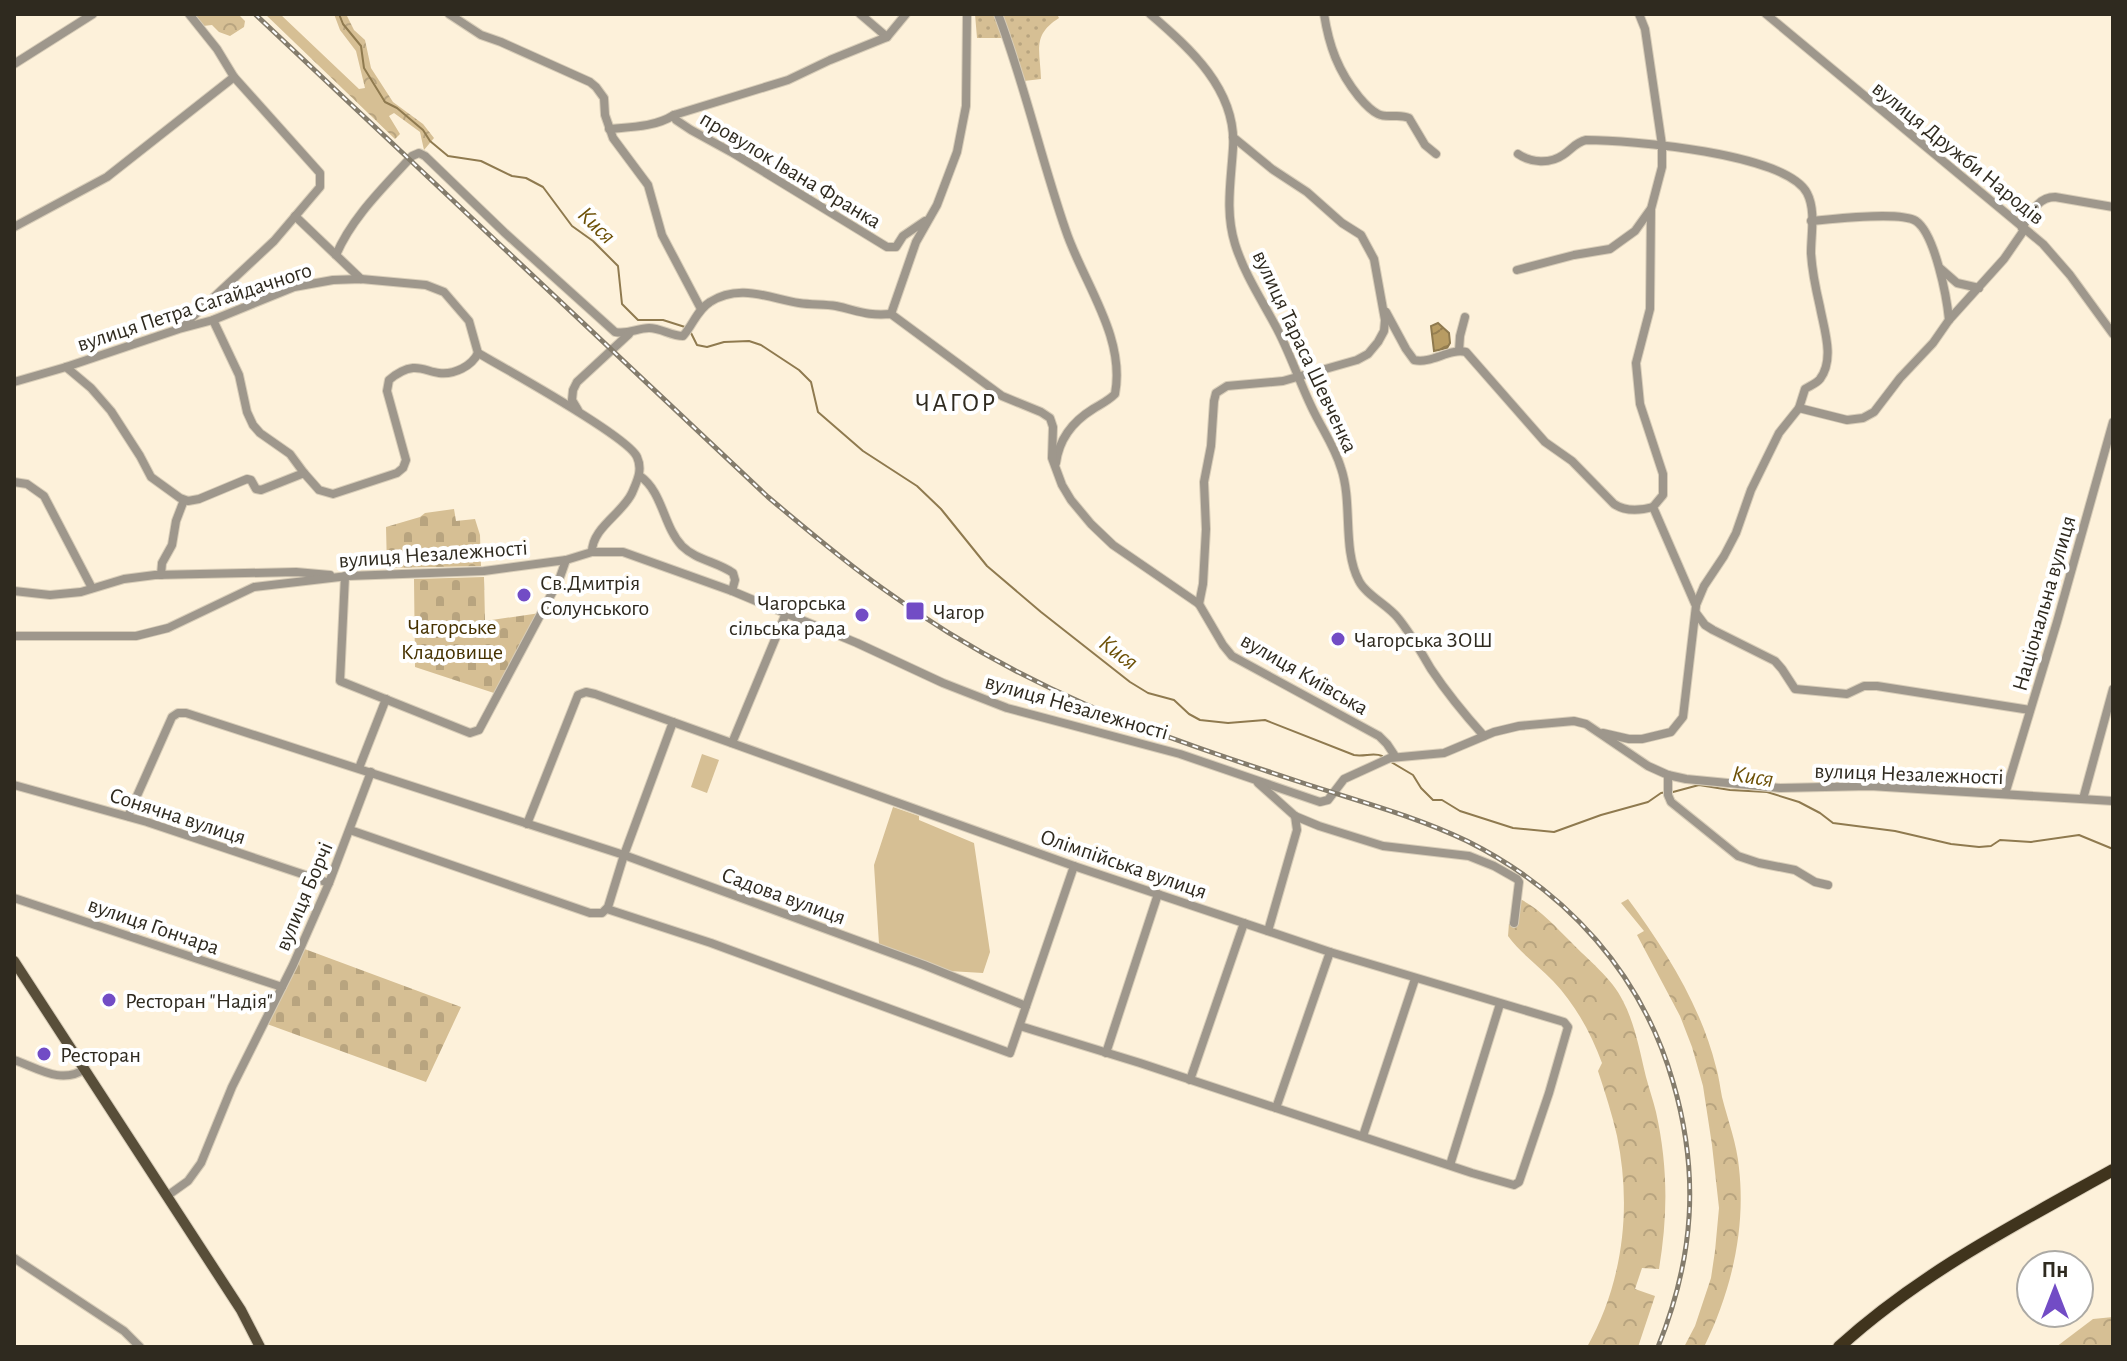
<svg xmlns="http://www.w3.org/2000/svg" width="2127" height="1361" viewBox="0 0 2127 1361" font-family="'Alegreya Sans',sans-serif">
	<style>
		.grass { fill: url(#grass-dots) }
		.forest { fill: url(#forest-crowns) }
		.cemetery { fill: url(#cemetery-stones) }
		.pitch { fill: #d6bf94 }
		.water { fill: url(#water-waves); stroke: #8f7a4f; stroke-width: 2 }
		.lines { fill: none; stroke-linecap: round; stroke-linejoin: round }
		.stream { stroke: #8f7a4f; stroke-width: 2 }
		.minor-casing { stroke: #d8cdb8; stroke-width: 10 }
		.major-casing { stroke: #d8cdb8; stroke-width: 12 }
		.highway-casing { stroke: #d8cdb8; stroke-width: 14 }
		.minor { stroke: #9e978c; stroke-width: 8 }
		.major { stroke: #584e39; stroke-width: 10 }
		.highway { stroke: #40341d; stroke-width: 12 }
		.rail-casing { stroke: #847c6c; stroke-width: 5 }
		.rail { stroke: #fff; stroke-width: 2; stroke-dasharray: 6; stroke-linecap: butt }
		.poi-dot { fill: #724cc5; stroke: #fff; stroke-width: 3 }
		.labels { text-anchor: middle; stroke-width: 8; stroke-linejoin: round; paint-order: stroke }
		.street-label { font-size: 22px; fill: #2f2a1f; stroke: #fff }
		.poi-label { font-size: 22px; fill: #2f2a1f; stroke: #fff; text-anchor: start }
		.park-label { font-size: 22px; fill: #463201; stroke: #fff }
		.water-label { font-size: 24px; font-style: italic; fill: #6c5006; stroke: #fff }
		.quarter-label { font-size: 26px; letter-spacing: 2px; fill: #2f2a1f; stroke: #fff }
	</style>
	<defs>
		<pattern id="grass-dots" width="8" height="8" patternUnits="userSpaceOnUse" patternTransform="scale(2)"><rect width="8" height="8" fill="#d6bf94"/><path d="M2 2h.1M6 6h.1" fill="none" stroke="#b8a47f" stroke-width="1.8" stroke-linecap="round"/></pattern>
		<pattern id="forest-crowns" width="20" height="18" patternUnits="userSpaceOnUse" patternTransform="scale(2)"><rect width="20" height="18" fill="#d6bf94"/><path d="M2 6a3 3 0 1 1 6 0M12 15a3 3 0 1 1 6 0" fill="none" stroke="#b8a47f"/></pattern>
		<pattern id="cemetery-stones" width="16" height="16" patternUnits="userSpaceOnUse" patternTransform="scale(2)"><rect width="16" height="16" fill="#d6bf94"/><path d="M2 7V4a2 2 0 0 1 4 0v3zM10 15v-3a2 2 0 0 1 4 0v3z" fill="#b8a47f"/></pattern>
		<pattern id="water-waves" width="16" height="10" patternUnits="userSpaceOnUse" patternTransform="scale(2)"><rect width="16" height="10" fill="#b89c63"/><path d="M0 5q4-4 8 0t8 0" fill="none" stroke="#967f51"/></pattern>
	</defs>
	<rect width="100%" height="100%" fill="#fdf1da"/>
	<!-- grass -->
	<path class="grass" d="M975,14H1057L1059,18C1032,35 1040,50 1041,79L1024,81L1012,41L1002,38H977Z"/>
	<!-- forest -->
	<g class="forest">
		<polygon points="193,14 238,14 245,21 244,27 230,36 219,32 212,25 203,26"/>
		<polygon points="265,14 280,14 359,89 365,88 356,51 340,30 334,14 346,14 354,30 365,40 371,68 393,102 423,124 434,138 424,150 420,132 394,113 389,116 400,134 395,139"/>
		<path d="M1520,899C1540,909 1555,926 1571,942C1588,960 1612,978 1623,1001C1635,1024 1640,1052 1646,1077C1649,1088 1653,1100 1656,1112C1668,1166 1668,1215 1659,1269L1642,1268L1635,1289L1655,1296L1638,1347H1587C1623,1283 1632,1208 1617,1136C1612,1114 1605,1092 1598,1071L1602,1063C1591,1033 1575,1004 1553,981C1538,965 1520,953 1508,936L1509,923Z"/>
		<path d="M1628,899C1665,949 1701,1006 1716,1067C1719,1077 1720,1087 1722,1097C1728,1121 1737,1144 1739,1168C1746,1230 1731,1292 1704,1347H1684L1695,1326L1711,1278L1715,1251L1719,1208L1712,1145L1703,1086L1692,1047L1680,1016L1637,935L1644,931L1621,903Z"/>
		<polygon points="2113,1317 2113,1347 2056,1347 2093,1319"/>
	</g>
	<!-- cemetery -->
	<g class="cemetery">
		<polygon points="454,509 456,521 475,519 480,535 481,566 387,568 386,527 420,517 425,513"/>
		<polygon points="484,577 485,621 540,613 500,695 415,667 414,579"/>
		<polygon points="302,948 461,1007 426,1082 267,1024"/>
	</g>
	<!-- pitch -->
	<g class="pitch">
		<polygon points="702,754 719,760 707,793 691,787"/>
		<polygon points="893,807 919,816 919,820 974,843 990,952 983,973 949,971 879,944 874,865"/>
	</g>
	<!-- water -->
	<polygon class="water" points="1438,323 1449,333 1450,343 1447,348 1434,351 1431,326"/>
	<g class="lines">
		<!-- stream -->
		<g class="stream">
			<polyline points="339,14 343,24 361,46 364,68 385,102 397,108 423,130 430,141 448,156 481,161 512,176 526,178 543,187 572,226 593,241 618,266 622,304 638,320 663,320 685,327"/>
			<path d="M690,331L697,345L707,347L724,342L749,341L761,345L799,370L811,382L818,412L863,451L917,486L941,509L987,566L1041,612L1130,682L1148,693L1174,700L1189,714L1200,720L1228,723L1265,720L1354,755C1364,757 1374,752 1382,756"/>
			<polyline points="1391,762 1413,775 1421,788 1433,800 1442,800 1460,811 1513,828 1554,832 1601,815 1648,802 1661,793 1667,792"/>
			<polyline points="1673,792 1699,785 1730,790 1767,792 1799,802 1820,813 1833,823 1895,831 1951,844 1979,847 1991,846 2000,840 2031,842 2079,835 2113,849"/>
		</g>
		<!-- minor casing -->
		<g class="minor-casing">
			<g id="minor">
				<polyline points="449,14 481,35 501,42 590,82 596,87 604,98 605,115 613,138 648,185 662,235 701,309"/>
				<polyline points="860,14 887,37"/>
				<path d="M998,14C1025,85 1041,159 1066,231C1083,282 1126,337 1115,394C1108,401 1101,404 1093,409C1072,422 1059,439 1056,463"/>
				<path d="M1150,14C1190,48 1237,90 1233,148C1231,181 1225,212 1235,244C1244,273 1261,299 1275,325C1291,354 1300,385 1315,414C1324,432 1335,448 1341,468C1353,503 1342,549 1359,581C1366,595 1388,605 1398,618C1411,634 1421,652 1431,669C1447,693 1465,715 1484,736"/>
				<path d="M1324,14C1329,46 1338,71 1359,97C1364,103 1370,110 1378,114C1388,119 1399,113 1409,118L1425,145L1436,154"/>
				<polyline points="1766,14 2043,244 2070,275 2113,334"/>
				<polyline points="14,64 93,14"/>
				<polyline points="674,115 676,120 691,130 733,153 887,247 896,247 903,236 925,221"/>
				<path d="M609,129C632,127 655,127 674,115L788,80L830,60L887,37L906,14"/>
				<path d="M1518,154C1531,163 1550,164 1563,155C1572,149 1576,142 1586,140C1629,140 1786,153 1807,193C1816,210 1811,234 1811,253C1812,271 1816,290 1820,307C1824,329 1835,359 1820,379C1816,384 1809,386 1805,389L1799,408L1779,433L1751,490L1736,533L1724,556L1704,586L1696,605"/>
				<polyline points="295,216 361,279"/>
				<path d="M1811,221C1833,219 1900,211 1916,221C1935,234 1947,298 1949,320"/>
				<polyline points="14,227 107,177 234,77"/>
				<path d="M2022,228C2031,214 2037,197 2055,197L2113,207"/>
				<path d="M336,255C352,217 385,186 412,156L419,153L425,156L505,233L615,332C628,335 637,328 649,328C661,328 671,336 683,336C693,325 697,310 710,302C739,283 769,298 799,303C812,305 824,304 836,306C859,311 867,316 891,314L1002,396L1041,412L1050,418L1053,427L1052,458L1062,485L1071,500L1091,524L1113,545L1199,604L1223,645L1232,656L1379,736L1387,744L1395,756"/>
				<polyline points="1941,269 1957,283 1979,288"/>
				<polyline points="1517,270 1574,255 1610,249 1635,231 1650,210"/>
				<path d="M1386,312L1406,349L1414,360C1432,364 1449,348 1466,352L1545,442L1572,461L1614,504C1626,512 1639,511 1653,507"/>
				<polyline points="891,314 916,242 937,205 957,152 966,106 967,14"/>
				<polyline points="213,320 239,375 247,412 253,425 260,433 290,454 304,473"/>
				<polyline points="184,325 274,241 320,187 320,173 234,77 217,49 189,14"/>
				<polyline points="1459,351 1460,336 1465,317"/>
				<path d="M66,367L91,388L111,411L140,456L151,477L180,498L188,501L199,499L247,479L251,480L256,489L261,490L304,473L319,490L333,494L397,473L403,468L406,460L387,391L389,380C396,374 404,369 413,368C422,367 430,372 439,373C454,375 472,366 478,353"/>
				<path d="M14,382L66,367L179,329L213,320L294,287L333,280L361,279L426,285L444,292L469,321L478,353C504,368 629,437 637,457C643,470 637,481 632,493C622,514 592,528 592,552"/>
				<polyline points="1799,408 1847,420 1863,418 1874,412 1900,378 1933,343 1949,320 2004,259 2024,230"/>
				<polyline points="578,410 572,400 573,390 577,382 629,334"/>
				<path d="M640,476C663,492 663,526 682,546C696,560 718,562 733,573L735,580L732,591"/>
				<polyline points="14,482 27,484 44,496 92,588"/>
				<polyline points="161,575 162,563 172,545 176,521 184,500"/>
				<polyline points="345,576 340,681 470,733 479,730 559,580 566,560"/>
				<polyline points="14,591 50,595 81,592 124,579 155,575 296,572 330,575"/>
				<polyline points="1199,604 1203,584 1206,529 1204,482 1211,446 1214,401 1216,393 1227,386 1283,381 1357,360 1368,354 1378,342 1384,331 1385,320 1374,259 1361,235 1342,223 1307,192 1272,169 1233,137"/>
				<polyline points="1696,613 1705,625 1713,630 1775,661 1782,669 1795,689 1847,694 1864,686 1877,686 2030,710"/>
				<polyline points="14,636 136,636 168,628 254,587 348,576 484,571 566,560 592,552 623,552 732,591 857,643 943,683 1007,708 1180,754 1320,802 1328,800 1344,779 1390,758 1444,753 1494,732 1519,726 1574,721 1586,724 1648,766 1668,775 1686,779 1780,788 1870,786 2113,801"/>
				<polyline points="673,722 1074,866 1330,952 1564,1022 1568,1027 1549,1093 1519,1182 1514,1185 1472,1173 1140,1063 1020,1026"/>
				<polyline points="1603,733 1629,739 1642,739 1671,732 1683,717 1696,606 1653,507 1663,495 1663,474 1640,404 1636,363 1650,309 1651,209 1662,167 1662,145 1645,29 1639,14"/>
				<polyline points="732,743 786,613"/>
				<polyline points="359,768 386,699"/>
				<polyline points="1668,775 1668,795 1671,802 1738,856 1759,863 1795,870 1815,882 1828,885"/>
				<polyline points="1258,783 1295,816 1319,826 1383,846 1469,856 1494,866 1517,879 1519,882 1514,923"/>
				<polyline points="14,785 147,822 329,883"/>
				<polyline points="2005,794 2057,622 2113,422"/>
				<polyline points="2083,799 2113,689"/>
				<polyline points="128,816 172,717 178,713 186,713 624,855 924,965 1026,1006"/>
				<polyline points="350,830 590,913 602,913 608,907 624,855 673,722 595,694 586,692 578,695 527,824"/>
				<polyline points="14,898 282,987"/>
				<polyline points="607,909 711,943 1010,1053 1074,866"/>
				<polyline points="1268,931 1297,830 1295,816"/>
				<polyline points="1106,1053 1158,894"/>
				<path d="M14,1060C38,1068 61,1085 85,1069"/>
				<polyline points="1190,1080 1244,923"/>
				<polyline points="1276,1108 1330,952"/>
				<polyline points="1363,1136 1415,979"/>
				<polyline points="1450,1165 1500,1004"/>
				<polyline points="167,1196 188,1181 201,1163 232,1087 293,965 329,883 371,772"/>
				<polyline points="14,1258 124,1331 140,1347"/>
			</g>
		</g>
		<!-- major casing -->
		<g class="major-casing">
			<polyline id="major" points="14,961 241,1310 260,1347"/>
		</g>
		<!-- highway casing -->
		<g class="highway-casing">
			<path id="highway" d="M1839,1347C1920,1273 2018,1223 2113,1170"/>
		</g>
		<!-- minor -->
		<use href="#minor" class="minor"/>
		<!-- major -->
		<use href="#major" class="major"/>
		<!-- highway -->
		<use href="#highway" class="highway"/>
		<!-- rail casing -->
		<g class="rail-casing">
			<path id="rail" d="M255,14L768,497C805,528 842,560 882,588C945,634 1016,674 1087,705C1158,735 1230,759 1303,783C1358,801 1415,816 1467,841C1567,891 1642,974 1673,1082C1700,1174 1694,1258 1658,1347"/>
		</g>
		<!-- rail -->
		<use href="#rail" class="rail"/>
	</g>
	<!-- markers -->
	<g class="poi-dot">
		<circle cx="524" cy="595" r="8"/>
		<rect x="905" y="601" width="20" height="20" rx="4"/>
		<circle cx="862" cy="615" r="8"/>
		<circle cx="1338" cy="639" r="8"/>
		<circle cx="109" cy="1000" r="8"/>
		<circle cx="44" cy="1054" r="8"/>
	</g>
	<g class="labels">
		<!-- street labels -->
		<g class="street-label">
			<text transform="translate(1959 152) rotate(39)" y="8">вулиця Дружби Народів</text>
			<text transform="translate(791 169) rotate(31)" y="8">провулок Івана Франка</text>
			<text transform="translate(194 306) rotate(-18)" y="8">вулиця Петра Сагайдачного</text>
			<text transform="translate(1306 351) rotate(65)" y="8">вулиця Тараса Шевченка</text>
			<text transform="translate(433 553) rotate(-4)" y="8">вулиця Незалежності</text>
			<text transform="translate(2043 603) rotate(-74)" y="8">Національна вулиця</text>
			<text transform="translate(1305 673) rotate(30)" y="8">вулиця Київська</text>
			<text transform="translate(1077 706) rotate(16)" y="8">вулиця Незалежності</text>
			<text transform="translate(1909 773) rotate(2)" y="8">вулиця Незалежності</text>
			<text transform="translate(178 815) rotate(18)" y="8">Сонячна вулиця</text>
			<text transform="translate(1124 863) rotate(19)" y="8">Олімпійська вулиця</text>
			<text transform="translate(784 895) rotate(20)" y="8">Садова вулиця</text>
			<text transform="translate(303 896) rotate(-67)" y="8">вулиця Борчі</text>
			<text transform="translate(154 925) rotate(19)" y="8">вулиця Гончара</text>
		</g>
		<!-- poi labels -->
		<g class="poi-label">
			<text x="540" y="590">Св.Дмитрія<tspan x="540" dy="25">Солунського</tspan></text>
			<text x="846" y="610" text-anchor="end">Чагорська<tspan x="846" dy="25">сільська рада</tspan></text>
			<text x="933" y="619">Чагор</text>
			<text x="1354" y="647">Чагорська ЗОШ</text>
			<text x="125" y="1008">Ресторан "Надія"</text>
			<text x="60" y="1062">Ресторан</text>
		</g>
		<!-- park labels -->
		<g class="park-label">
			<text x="452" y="634">Чагорське<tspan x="452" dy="25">Кладовище</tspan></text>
		</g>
		<!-- water labels -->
		<g class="water-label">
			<text transform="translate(597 225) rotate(44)" y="8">Кися</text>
			<text transform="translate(1119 652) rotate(37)" y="8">Кися</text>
			<text transform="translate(1753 776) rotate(9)" y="8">Кися</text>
		</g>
		<!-- quarter labels -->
		<g class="quarter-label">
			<text x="956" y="411">ЧАГОР</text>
		</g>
	</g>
	<!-- border -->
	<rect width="2127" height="1361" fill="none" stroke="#2f2a1f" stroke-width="32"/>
	<!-- north arrow -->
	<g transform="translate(2055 1289)"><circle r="38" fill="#ffffff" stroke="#acaaa5" stroke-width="2"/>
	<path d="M0-6L14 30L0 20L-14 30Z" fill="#724cc5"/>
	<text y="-12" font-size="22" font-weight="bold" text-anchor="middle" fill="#2f2a1f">Пн</text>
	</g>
</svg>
